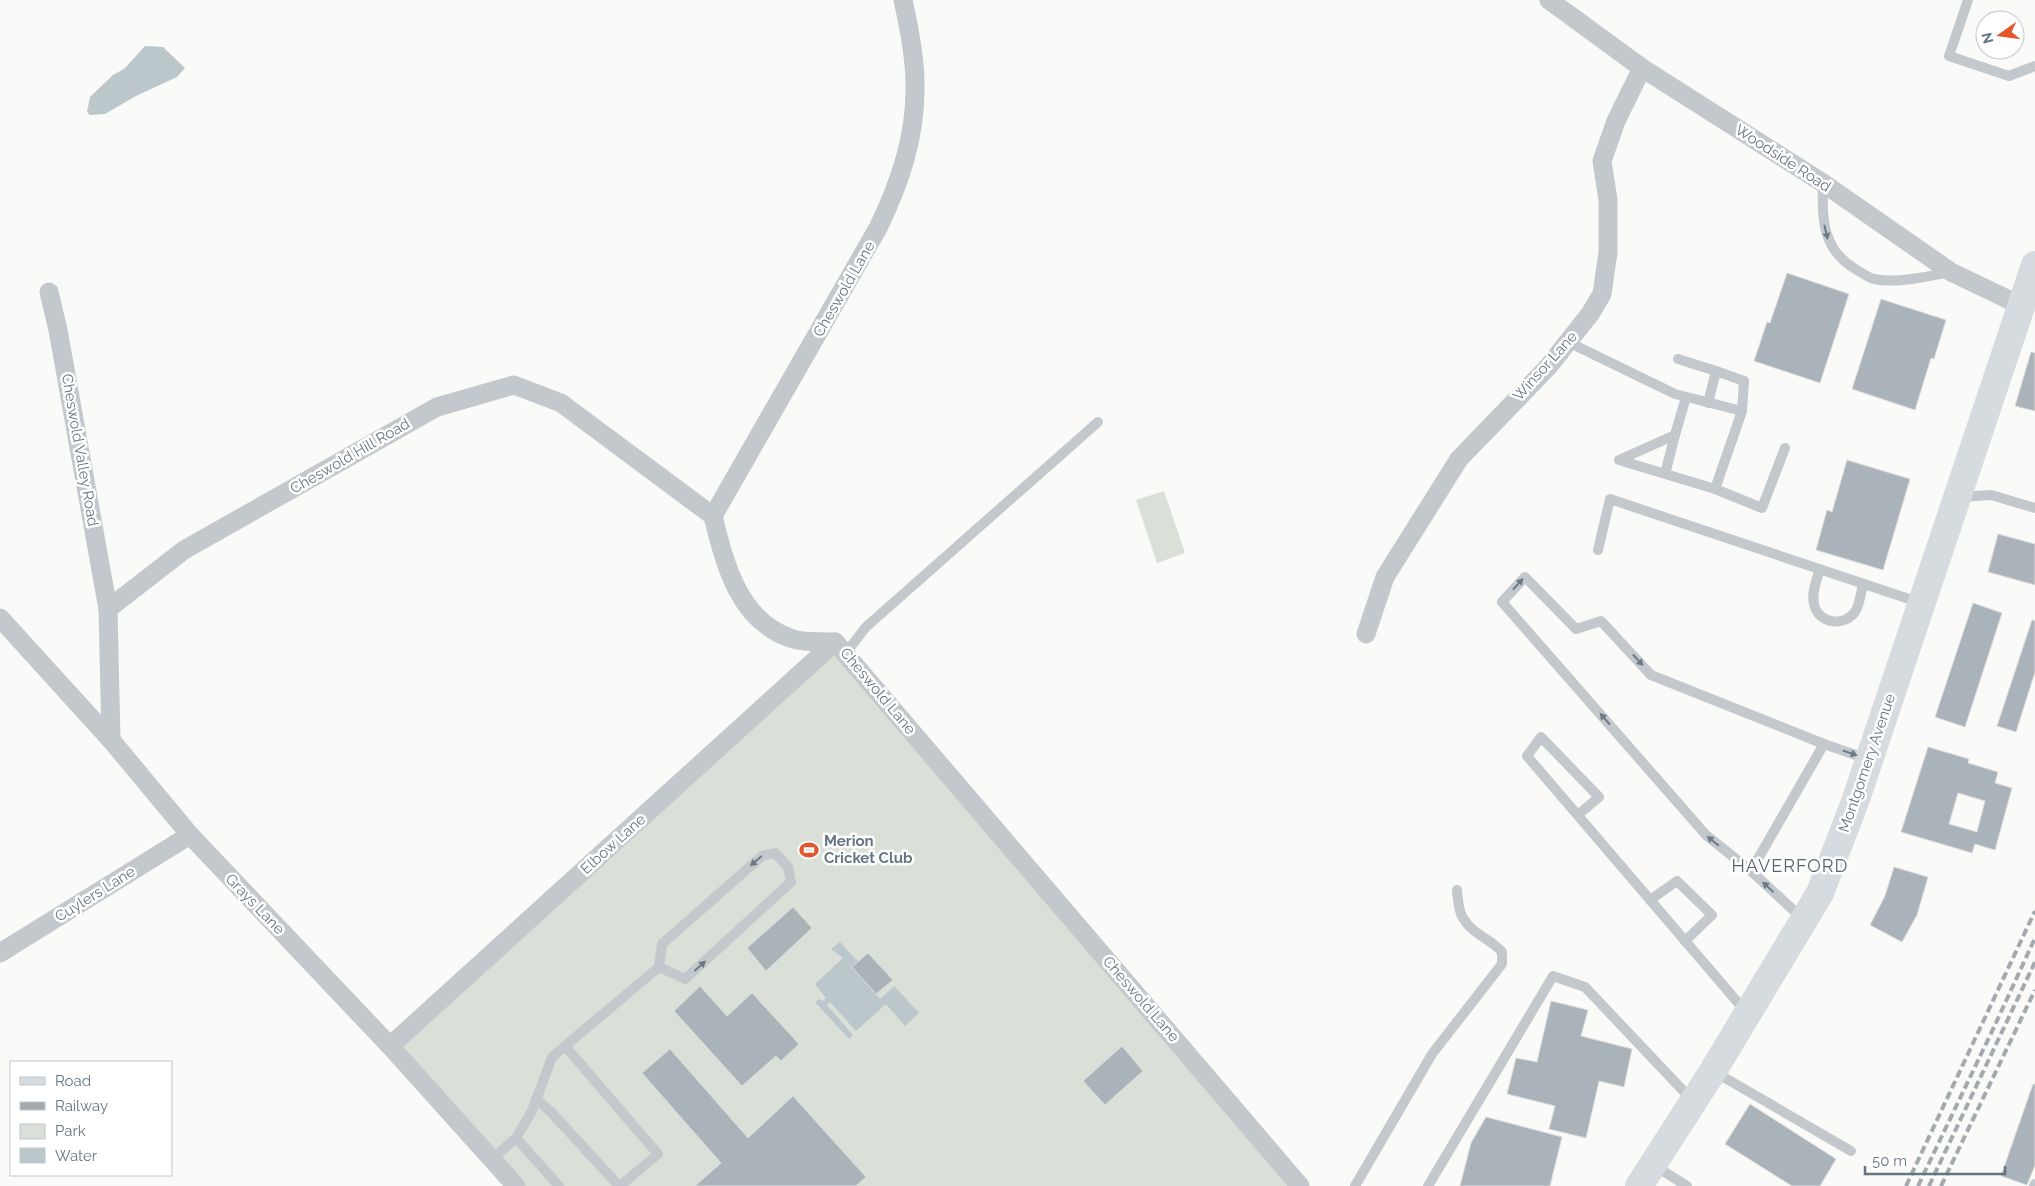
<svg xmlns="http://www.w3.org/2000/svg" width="2035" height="1186" viewBox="0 0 2035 1186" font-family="Raleway,sans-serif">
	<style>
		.green { fill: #dadfd7 }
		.water { fill: #bbc7cb }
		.building { fill: #aab3b9; stroke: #dcdcda; fill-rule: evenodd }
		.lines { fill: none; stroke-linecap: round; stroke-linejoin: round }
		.service { stroke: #c3c8cc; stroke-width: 10 }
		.minor { stroke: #c3c8cc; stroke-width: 19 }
		.primary { stroke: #d6dbdf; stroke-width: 28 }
		.rail { stroke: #a2aab0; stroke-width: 4; stroke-dasharray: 8 4; stroke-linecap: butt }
		.oneway { fill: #6a7a87 }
		.labels { text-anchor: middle; stroke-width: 5; stroke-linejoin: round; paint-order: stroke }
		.street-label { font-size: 15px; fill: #657683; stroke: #fff }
		.poi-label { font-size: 15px; font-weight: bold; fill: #657683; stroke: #fff; text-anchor: start }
		.quarter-label { font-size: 18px; letter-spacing: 1px; fill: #57646e; stroke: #fff }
	</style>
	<rect width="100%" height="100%" fill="#fafaf8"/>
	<!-- green -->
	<g class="green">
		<polygon points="1164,491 1185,553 1157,563 1136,500"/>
		<polygon points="835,642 1300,1186 517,1186 390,1046"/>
	</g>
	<!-- water -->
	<g class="water">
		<polygon points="145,46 163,47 185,68 177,77 136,96 105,114 90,115 87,112 90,97 113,75 124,69"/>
		<polygon points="840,942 858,962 852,967 880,999 894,986 919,1013 905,1026 886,1004 856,1031 830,1002 827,1005 853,1035 849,1039 815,1002 819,999 822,1001 826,998 815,984 843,958 831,949"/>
	</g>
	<!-- building -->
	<g class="building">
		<polygon points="1787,273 1849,294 1820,383 1754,361 1767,322 1770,323"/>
		<polygon points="1881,299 1946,320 1934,359 1931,358 1915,410 1852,389"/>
		<polygon points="2031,352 2035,353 2035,411 2015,406"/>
		<polygon points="1847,460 1910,479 1883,570 1816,550 1827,510 1832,512"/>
		<polygon points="1998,534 2035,544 2035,585 1988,572"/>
		<polygon points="1973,603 2002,613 1965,727 1935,717"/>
		<polygon points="2032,620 2035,621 2035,672 2016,732 1997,726"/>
		<path d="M1928,747L1969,759L1968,763L1998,772L1995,783L2012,788L1995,850L1975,844L1972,853L1901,832ZM1958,793L1985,801L1977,832L1949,824Z"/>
		<polygon points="1894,867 1928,877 1917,915 1902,942 1870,925 1885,896"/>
		<polygon points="793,907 812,928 766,971 747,948"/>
		<polygon points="868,953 893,980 876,994 852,967"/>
		<polygon points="700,986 727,1016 752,993 799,1044 781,1061 776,1056 742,1086 674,1011"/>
		<polygon points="1551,1001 1588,1010 1581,1036 1632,1049 1624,1087 1599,1081 1586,1138 1549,1129 1555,1106 1507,1094 1516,1058 1537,1062"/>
		<polygon points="1122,1046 1143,1071 1105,1105 1083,1081"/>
		<polygon points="670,1049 748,1138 793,1096 866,1177 856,1186 695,1186 721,1163 642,1073"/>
		<polygon points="2033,1084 2035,1084 2035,1165 2027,1185 2001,1176"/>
		<polygon points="1750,1104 1836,1159 1820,1186 1792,1186 1725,1144"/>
		<polygon points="1486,1117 1562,1137 1550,1186 1460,1186 1471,1143"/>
	</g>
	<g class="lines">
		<!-- service -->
		<g class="service">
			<polyline points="1968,0 1949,56 2009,76 2035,66"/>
			<path d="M1823,183C1822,220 1822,250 1857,270C1862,273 1869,278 1874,279C1896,284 1928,276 1951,272"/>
			<polyline points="1568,342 1675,394 1742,411 1715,489 1762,508 1785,448"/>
			<polyline points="1678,359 1716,371 1708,403"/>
			<polyline points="1716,371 1744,381 1742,411"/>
			<polyline points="1686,397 1675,435 1619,460 1715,489"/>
			<polyline points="1665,474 1675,435"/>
			<polyline points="1959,497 1991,495 2035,508"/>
			<polyline points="1598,550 1610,499 1921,603"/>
			<path d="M1820,569C1817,579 1811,593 1814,604C1818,624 1846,628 1856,610C1860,603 1861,592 1863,584"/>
			<polyline points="845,654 866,627 1098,422"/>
			<polyline points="1578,815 1599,797 1541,737 1527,756 1746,1012"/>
			<polyline points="1751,871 1706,835 1502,602 1525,577 1576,629 1601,621 1651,675 1824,744"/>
			<polyline points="1650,900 1677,881 1712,915 1685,941"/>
			<polyline points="1803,919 1751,871 1824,744 1867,759"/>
			<polyline points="565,1046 658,1154 620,1186"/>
			<polyline points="1713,1071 1851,1151"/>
			<polyline points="536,1099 551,1112 619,1186"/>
			<polyline points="516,1138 559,1186"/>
			<polyline points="492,1159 516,1138 532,1111 552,1057 659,967 662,944 762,856 775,853 788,867 791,882 685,979 659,967"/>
			<polyline points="1653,1165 1687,1186"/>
			<path d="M1355,1186L1432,1054L1502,964V952C1491,939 1472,934 1463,918C1458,911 1458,898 1457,890"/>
			<polyline points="1428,1186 1553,976 1585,987 1692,1100"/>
			<polyline points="2034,1186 2035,1184"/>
		</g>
		<!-- minor -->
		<g class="minor">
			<path d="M903,0C909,27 915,56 915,84C916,136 900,183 878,228L713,516C725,565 739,622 793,639C805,643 822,641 835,642L1300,1186"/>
			<polyline points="1549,0 1642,68 1823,183 1951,272 2022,306"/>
			<polyline points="49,292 58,330 108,609"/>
			<polyline points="0,618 111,740 190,835 390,1046 516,1186"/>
			<polyline points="1366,634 1385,577 1459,459 1548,367 1590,314 1602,294 1608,252 1608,200 1602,161 1616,121 1642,68"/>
			<polyline points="111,740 108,609 184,550 437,407 514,385 561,403 713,516"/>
			<polyline points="0,953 190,835"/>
			<polyline points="390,1046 835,642"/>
		</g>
		<!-- primary -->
		<polyline class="primary" points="1639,1186 1713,1071 1820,893 1856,799 2035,265"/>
		<!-- rail -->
		<g class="rail">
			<polyline points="1906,1186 2035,911"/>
			<polyline points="1918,1186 1995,1025 2035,938"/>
			<polyline points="1929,1186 2035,962"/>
			<polyline points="1941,1186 2035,990"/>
		</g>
	</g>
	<!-- one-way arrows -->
	<defs><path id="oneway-solid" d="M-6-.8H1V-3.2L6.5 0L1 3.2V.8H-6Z" transform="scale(1.25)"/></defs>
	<g class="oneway">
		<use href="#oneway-solid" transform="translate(1826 232) rotate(77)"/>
		<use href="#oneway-solid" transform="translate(1518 584) rotate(-48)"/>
		<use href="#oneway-solid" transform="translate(1638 660) rotate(47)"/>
		<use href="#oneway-solid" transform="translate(1605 719) rotate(-131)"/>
		<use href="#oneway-solid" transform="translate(1850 753) rotate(19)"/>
		<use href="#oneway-solid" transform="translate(1713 841) rotate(-141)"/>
		<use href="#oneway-solid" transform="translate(756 861) rotate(139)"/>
		<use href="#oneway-solid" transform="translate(1768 887) rotate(-137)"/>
		<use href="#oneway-solid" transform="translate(700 966) rotate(-42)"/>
	</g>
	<!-- icons -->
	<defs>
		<g id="stadium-bare" transform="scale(1.5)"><path d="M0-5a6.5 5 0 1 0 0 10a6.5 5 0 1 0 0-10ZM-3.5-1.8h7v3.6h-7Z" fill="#e4572e" stroke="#fff" stroke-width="2.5" paint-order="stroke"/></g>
	</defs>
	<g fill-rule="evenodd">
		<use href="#stadium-bare" x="809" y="850"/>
	</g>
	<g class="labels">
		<!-- street labels -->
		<g class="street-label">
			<text transform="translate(1783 158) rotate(33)" y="5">Woodside Road</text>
			<text transform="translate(844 289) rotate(-60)" y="5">Cheswold Lane</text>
			<text transform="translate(1545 366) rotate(-48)" y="5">Winsor Lane</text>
			<text transform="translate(80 450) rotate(80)" y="5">Cheswold Valley Road</text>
			<text transform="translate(350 456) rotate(-30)" y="5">Cheswold Hill Road</text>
			<text transform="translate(878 691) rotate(50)" y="5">Cheswold Lane</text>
			<text transform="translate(1867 763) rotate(-71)" y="5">Montgomery Avenue</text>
			<text transform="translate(613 844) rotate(-42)" y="5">Elbow Lane</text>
			<text transform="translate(95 894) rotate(-32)" y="5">Cuylers Lane</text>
			<text transform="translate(255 904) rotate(46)" y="5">Grays Lane</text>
			<text transform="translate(1141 999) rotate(49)" y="5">Cheswold Lane</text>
		</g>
		<!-- poi labels -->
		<g class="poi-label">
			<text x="824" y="846">Merion<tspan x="824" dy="17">Cricket Club</tspan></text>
		</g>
		<!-- quarter labels -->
		<g class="quarter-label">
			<text x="1790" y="872">HAVERFORD</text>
		</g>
	</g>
	<!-- legend -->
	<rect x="10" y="1061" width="162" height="115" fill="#ffffff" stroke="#c1c8cd"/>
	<rect x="20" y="1077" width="25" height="8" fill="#d6dbdf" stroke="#c1c8cd"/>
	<text x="55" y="1086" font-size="15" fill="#657683">Road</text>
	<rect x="20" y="1102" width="25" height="8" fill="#a2aab0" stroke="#c1c8cd"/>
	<text x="55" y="1111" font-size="15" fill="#657683">Railway</text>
	<rect x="20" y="1124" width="25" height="15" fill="#dadfd7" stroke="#c1c8cd"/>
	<text x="55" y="1136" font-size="15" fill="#657683">Park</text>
	<rect x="20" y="1148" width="25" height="15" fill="#bbc7cb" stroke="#c1c8cd"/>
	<text x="55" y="1161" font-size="15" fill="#657683">Water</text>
	<!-- north arrow -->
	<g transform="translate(2000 35) rotate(256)"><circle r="24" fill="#ffffff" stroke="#c1c8cd"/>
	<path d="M0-4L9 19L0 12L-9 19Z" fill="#e4572e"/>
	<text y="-8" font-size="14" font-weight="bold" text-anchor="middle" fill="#657683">N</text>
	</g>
	<!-- scale -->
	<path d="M1865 1166v8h140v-8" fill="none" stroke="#657683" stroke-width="2.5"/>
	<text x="1872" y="1166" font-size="15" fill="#657683" stroke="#ffffff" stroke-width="4" paint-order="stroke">50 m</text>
</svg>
